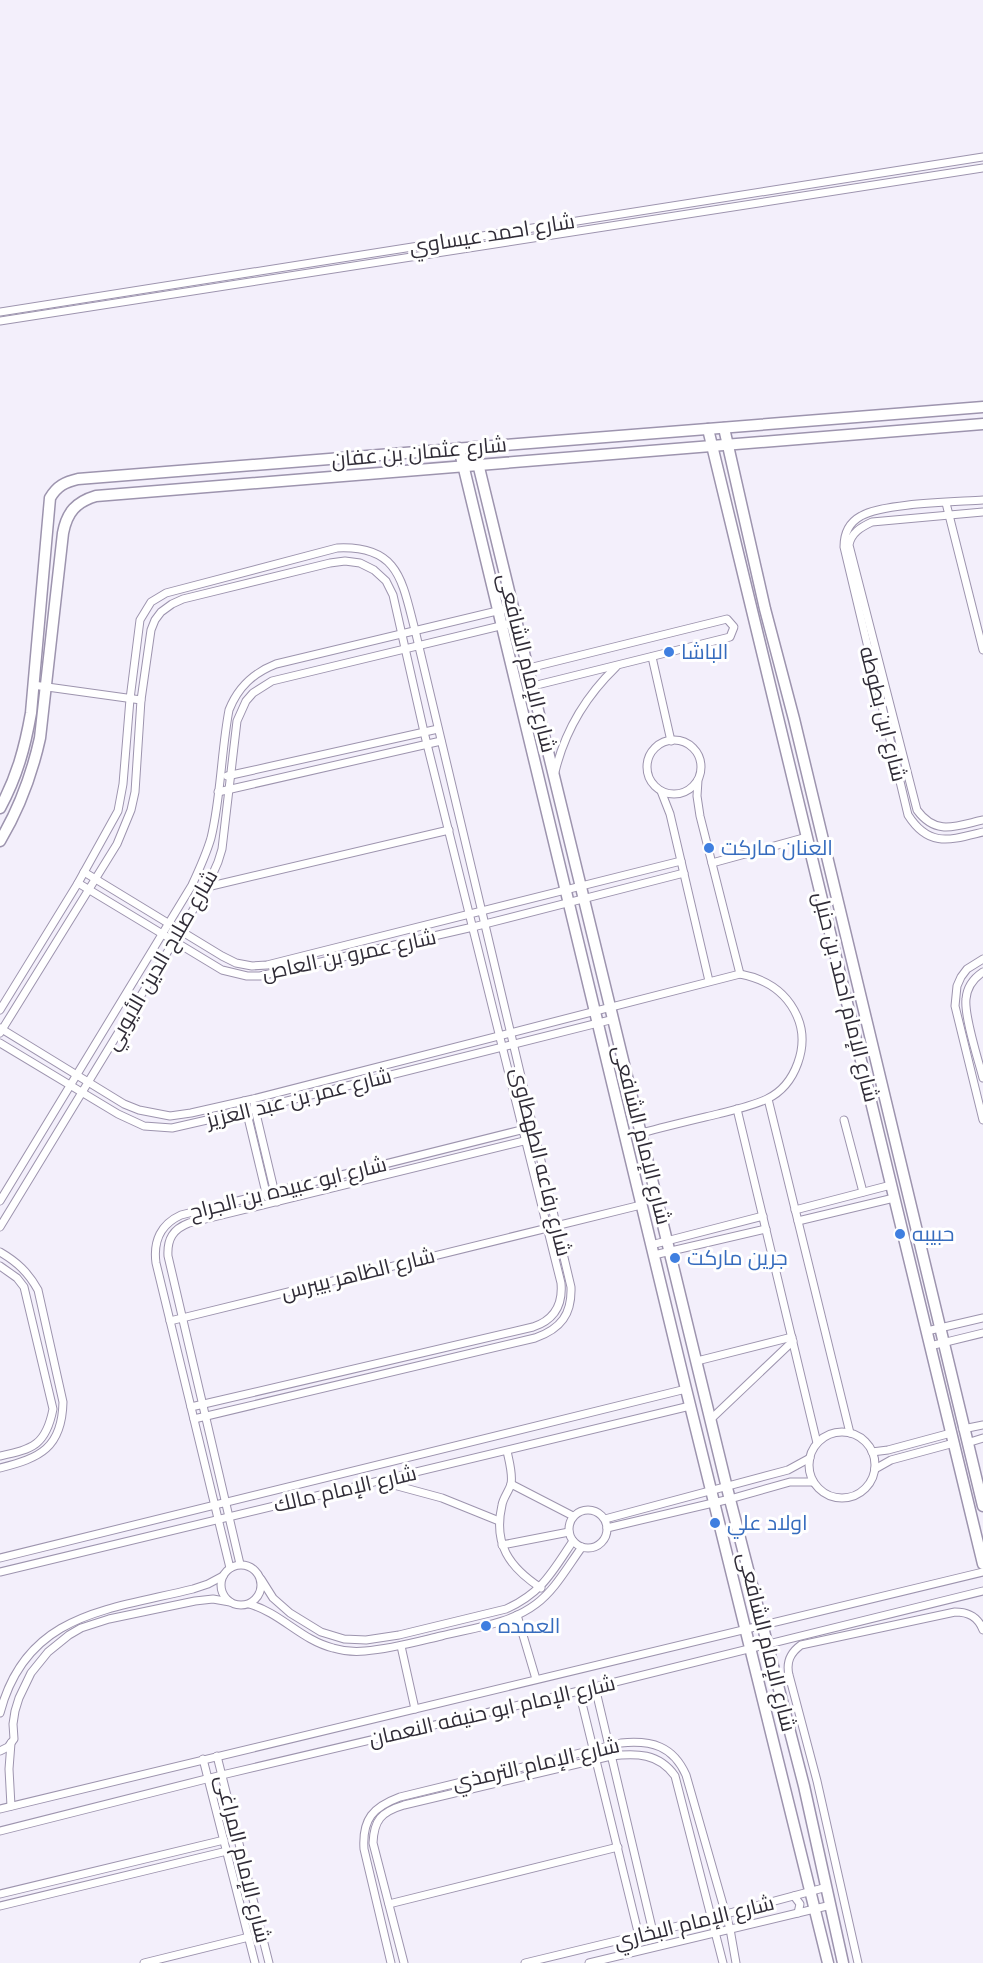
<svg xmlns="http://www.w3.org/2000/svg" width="983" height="1963" viewBox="0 0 983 1963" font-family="Raleway,Cairo,sans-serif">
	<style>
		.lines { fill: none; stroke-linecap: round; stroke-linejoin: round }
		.street-casing { stroke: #9d94ae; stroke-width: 9 }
		.secondary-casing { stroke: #9d94ae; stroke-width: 13 }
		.street { stroke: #fff; stroke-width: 7 }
		.secondary { stroke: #fff; stroke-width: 10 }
		.shop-dot { fill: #3f7fe0; stroke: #fff; stroke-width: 2 }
		.labels { text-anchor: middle; stroke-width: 6; stroke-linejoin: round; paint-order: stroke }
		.street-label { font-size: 21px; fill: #302c37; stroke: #fff }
		.shop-label { font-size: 21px; fill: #366cbe; stroke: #fff; text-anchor: start }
	</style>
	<rect width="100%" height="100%" fill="#f3effb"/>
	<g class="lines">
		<!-- street casing -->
		<g class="street-casing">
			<g id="street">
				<polyline points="0,312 983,157"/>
				<polyline points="0,321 983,168"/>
				<path d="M983,500C955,502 883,503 861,516C850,522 844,533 844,547L908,815C929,848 950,840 983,832"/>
				<polyline points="946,503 983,650"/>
				<path d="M983,512L872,522C861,527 851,533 849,545L917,810C936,836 956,826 983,820"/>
				<polyline points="652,657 671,741"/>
				<polyline points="529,668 727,619 734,627 730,637 533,686"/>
				<polyline points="33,685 141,700"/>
				<circle cx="674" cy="767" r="27"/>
				<path d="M555,772C565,730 585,697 616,667"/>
				<polyline points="227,776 438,729"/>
				<polyline points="698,780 697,796 700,816 740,974"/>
				<polyline points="661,791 670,814 709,981"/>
				<polyline points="218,792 441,741"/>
				<polyline points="712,863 807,837"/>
				<polyline points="84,872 222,956 236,963 252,966 267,965 681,861"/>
				<polyline points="78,883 222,970 247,976 260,976 473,927 684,873"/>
				<polyline points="207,887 449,830"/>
				<polyline points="983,959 967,969 961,977 957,986 955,1006 983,1120"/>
				<path d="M983,972C974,978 967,987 966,999C964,1016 978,1059 983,1078"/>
				<path d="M0,1010L78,883L118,811L123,784L130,699L140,620L151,602L166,593L337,548C399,545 402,581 415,630L571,1287C572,1314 561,1329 535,1338L194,1419"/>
				<path d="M0,1028L124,1104L139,1110L170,1116L191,1113L253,1099L740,974C766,979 786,991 797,1016C810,1045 796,1085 767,1099C752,1106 734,1110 718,1114C693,1120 667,1126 642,1133"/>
				<path d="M0,1033L117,844L131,810L135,792L141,700L151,630L155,620L161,612L172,604L183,599L330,563L345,561L360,563L374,570L386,581L393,595L424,732L561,1283C563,1305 554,1320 533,1327L191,1407"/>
				<polyline points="0,1043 118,1114 144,1126 172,1128 255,1109 614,1019"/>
				<polyline points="768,1099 850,1433"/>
				<polyline points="244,1101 267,1197"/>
				<polyline points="254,1105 277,1202"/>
				<polyline points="737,1109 817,1443"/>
				<polyline points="844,1120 863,1192"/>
				<path d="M0,1201L192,885C199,870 206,855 211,838C221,797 221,752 229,710C238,687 253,673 276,664L514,607"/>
				<polyline points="795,1210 891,1185"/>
				<polyline points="798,1221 894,1198"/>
				<polyline points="0,1227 207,887 218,862 222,849 237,721 246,701 253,693 272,681 517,622"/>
				<polyline points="651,1245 763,1216"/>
				<path d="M0,1252C17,1262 28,1272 38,1290L63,1402C62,1448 40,1458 0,1468"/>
				<polyline points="654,1255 766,1229"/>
				<path d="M0,1266L17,1278L24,1287L53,1409C46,1445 33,1449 0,1456"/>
				<polyline points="170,1321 641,1205"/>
				<polyline points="927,1331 983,1318"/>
				<polyline points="930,1346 983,1333"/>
				<polyline points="697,1361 792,1337"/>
				<polyline points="711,1419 793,1341"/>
				<polyline points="963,1429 983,1425"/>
				<circle cx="842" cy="1465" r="33"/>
				<polyline points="967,1443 983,1438"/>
				<path d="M507,1451C509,1461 513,1474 511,1484C509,1491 503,1498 502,1505C493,1544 509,1567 541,1588"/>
				<polyline points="872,1452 888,1450 951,1433"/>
				<polyline points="875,1469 891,1460 954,1443"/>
				<polyline points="379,1481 442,1498 499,1521"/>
				<polyline points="511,1484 573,1516"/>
				<circle cx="588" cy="1529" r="19"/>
				<polyline points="605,1519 788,1470 810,1458"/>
				<polyline points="607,1528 730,1499 790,1482 813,1482"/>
				<polyline points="502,1545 569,1532"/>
				<polyline points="0,1558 686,1389"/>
				<path d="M240,1564L168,1256C167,1239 173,1229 189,1223L536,1138"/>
				<circle cx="241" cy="1585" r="20"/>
				<path d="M230,1568L156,1263C153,1241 161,1224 181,1215L533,1127"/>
				<polyline points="0,1572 690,1406"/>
				<path d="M261,1579L273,1598L290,1613L321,1632L344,1639L366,1640L399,1635L506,1609C542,1593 552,1572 573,1541"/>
				<path d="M249,1604C281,1613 301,1640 333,1648C343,1651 355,1652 365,1651C391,1649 416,1642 441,1636C473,1628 510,1624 536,1604C555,1590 568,1566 582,1547"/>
				<polyline points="517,1615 536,1679"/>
				<polyline points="401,1646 415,1709"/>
				<polyline points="595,1687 653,1932"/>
				<polyline points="579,1691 639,1936"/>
				<path d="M0,1713C26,1613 108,1610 193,1589L208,1584L223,1576"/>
				<polyline points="0,1751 8,1747 14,1739 13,1724 15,1711 19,1698 31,1673 48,1652 69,1635 81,1628 109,1619 195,1601 213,1599 230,1602"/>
				<polyline points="217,1756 269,1963"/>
				<polyline points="203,1759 255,1963"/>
				<polyline points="11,1806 9,1769 11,1743"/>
				<polyline points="0,1809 983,1572"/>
				<polyline points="0,1831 222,1775 579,1691 983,1591"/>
				<polyline points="0,1894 224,1840"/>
				<polyline points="794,1896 800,1904 798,1913"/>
				<polyline points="389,1904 618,1847"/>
				<polyline points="0,1906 227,1851"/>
				<polyline points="144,1963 249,1937"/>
				<path d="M391,1963L364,1849C362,1819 373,1807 400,1797L621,1743C652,1740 673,1746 686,1775L730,1929L736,1963"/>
				<path d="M404,1963L373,1843C374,1820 381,1812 404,1805L611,1756C636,1753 659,1753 675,1776L723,1963"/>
				<polyline points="525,1963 711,1918 827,1887"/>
				<polyline points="589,1963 831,1905"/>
				<path d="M858,1963L817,1781L789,1675C786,1662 790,1653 801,1645L955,1612C969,1612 978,1617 983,1630"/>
			</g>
		</g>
		<!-- secondary casing -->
		<g class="secondary-casing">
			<g id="secondary">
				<polyline points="724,428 765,609 794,719 983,1506"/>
				<polyline points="708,429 983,1564"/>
				<polyline points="474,447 727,1488 804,1786 843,1963"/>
				<polyline points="459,448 686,1389 828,1963"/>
				<path d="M0,808C17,777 25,747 31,713L50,498C57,486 65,482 78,479L983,407"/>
				<path d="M0,841C19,809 32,774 40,738L63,533C67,512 76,502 96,496L983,424"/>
			</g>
		</g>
		<!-- street -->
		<use href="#street" class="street"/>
		<!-- secondary -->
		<use href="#secondary" class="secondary"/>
	</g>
	<!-- markers -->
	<g class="shop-dot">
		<circle cx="669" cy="652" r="6"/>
		<circle cx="709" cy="848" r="6"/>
		<circle cx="900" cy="1234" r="6"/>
		<circle cx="675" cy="1258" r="6"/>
		<circle cx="715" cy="1523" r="6"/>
		<circle cx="486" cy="1626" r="6"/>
	</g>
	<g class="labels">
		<!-- street labels -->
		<g class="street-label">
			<text transform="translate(492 234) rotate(-9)" y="7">شارع احمد عيساوي</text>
			<text transform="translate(419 452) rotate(-5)" y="7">شارع عثمان بن عفان</text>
			<text transform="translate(527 663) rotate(76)" y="7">شارع الإمام الشافعى</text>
			<text transform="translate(883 714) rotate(76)" y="7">شارع ابن بطوطه</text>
			<text transform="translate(349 955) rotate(-12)" y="7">شارع عمرو بن العاص</text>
			<text transform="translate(161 960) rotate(-60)" y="7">شارع صلاح الدين الأيوبي</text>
			<text transform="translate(846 997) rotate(76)" y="7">شارع الإمام احمد بن حنبل</text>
			<text transform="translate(299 1098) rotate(-14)" y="7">شارع عمر بن عبد العزيز</text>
			<text transform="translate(642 1135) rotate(76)" y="7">شارع الإمام الشافعى</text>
			<text transform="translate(541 1162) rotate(76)" y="7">شارع رفاعه الطهطاوى</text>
			<text transform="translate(288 1188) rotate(-14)" y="7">شارع ابو عبيده بن الجراح</text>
			<text transform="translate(358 1274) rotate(-14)" y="7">شارع الظاهر بيبرس</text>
			<text transform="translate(345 1489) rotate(-13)" y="7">شارع الإمام مالك</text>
			<text transform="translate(767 1642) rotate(76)" y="7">شارع الإمام الشافعى</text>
			<text transform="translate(492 1711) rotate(-13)" y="7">شارع الإمام ابو حنيفه النعمان</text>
			<text transform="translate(536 1764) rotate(-13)" y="7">شارع الإمام الترمذي</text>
			<text transform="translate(243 1859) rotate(76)" y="7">شارع الإمام المراغى</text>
			<text transform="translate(694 1922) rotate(-14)" y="7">شارع الإمام البخاري</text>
		</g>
		<!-- shop labels -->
		<g class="shop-label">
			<text x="681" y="659">الباشا</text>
			<text x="721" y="855">العنان ماركت</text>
			<text x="912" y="1241">حبيبه</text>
			<text x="687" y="1265">جرين ماركت</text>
			<text x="727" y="1530">اولاد علي</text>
			<text x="498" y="1633">العمده</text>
		</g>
	</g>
</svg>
